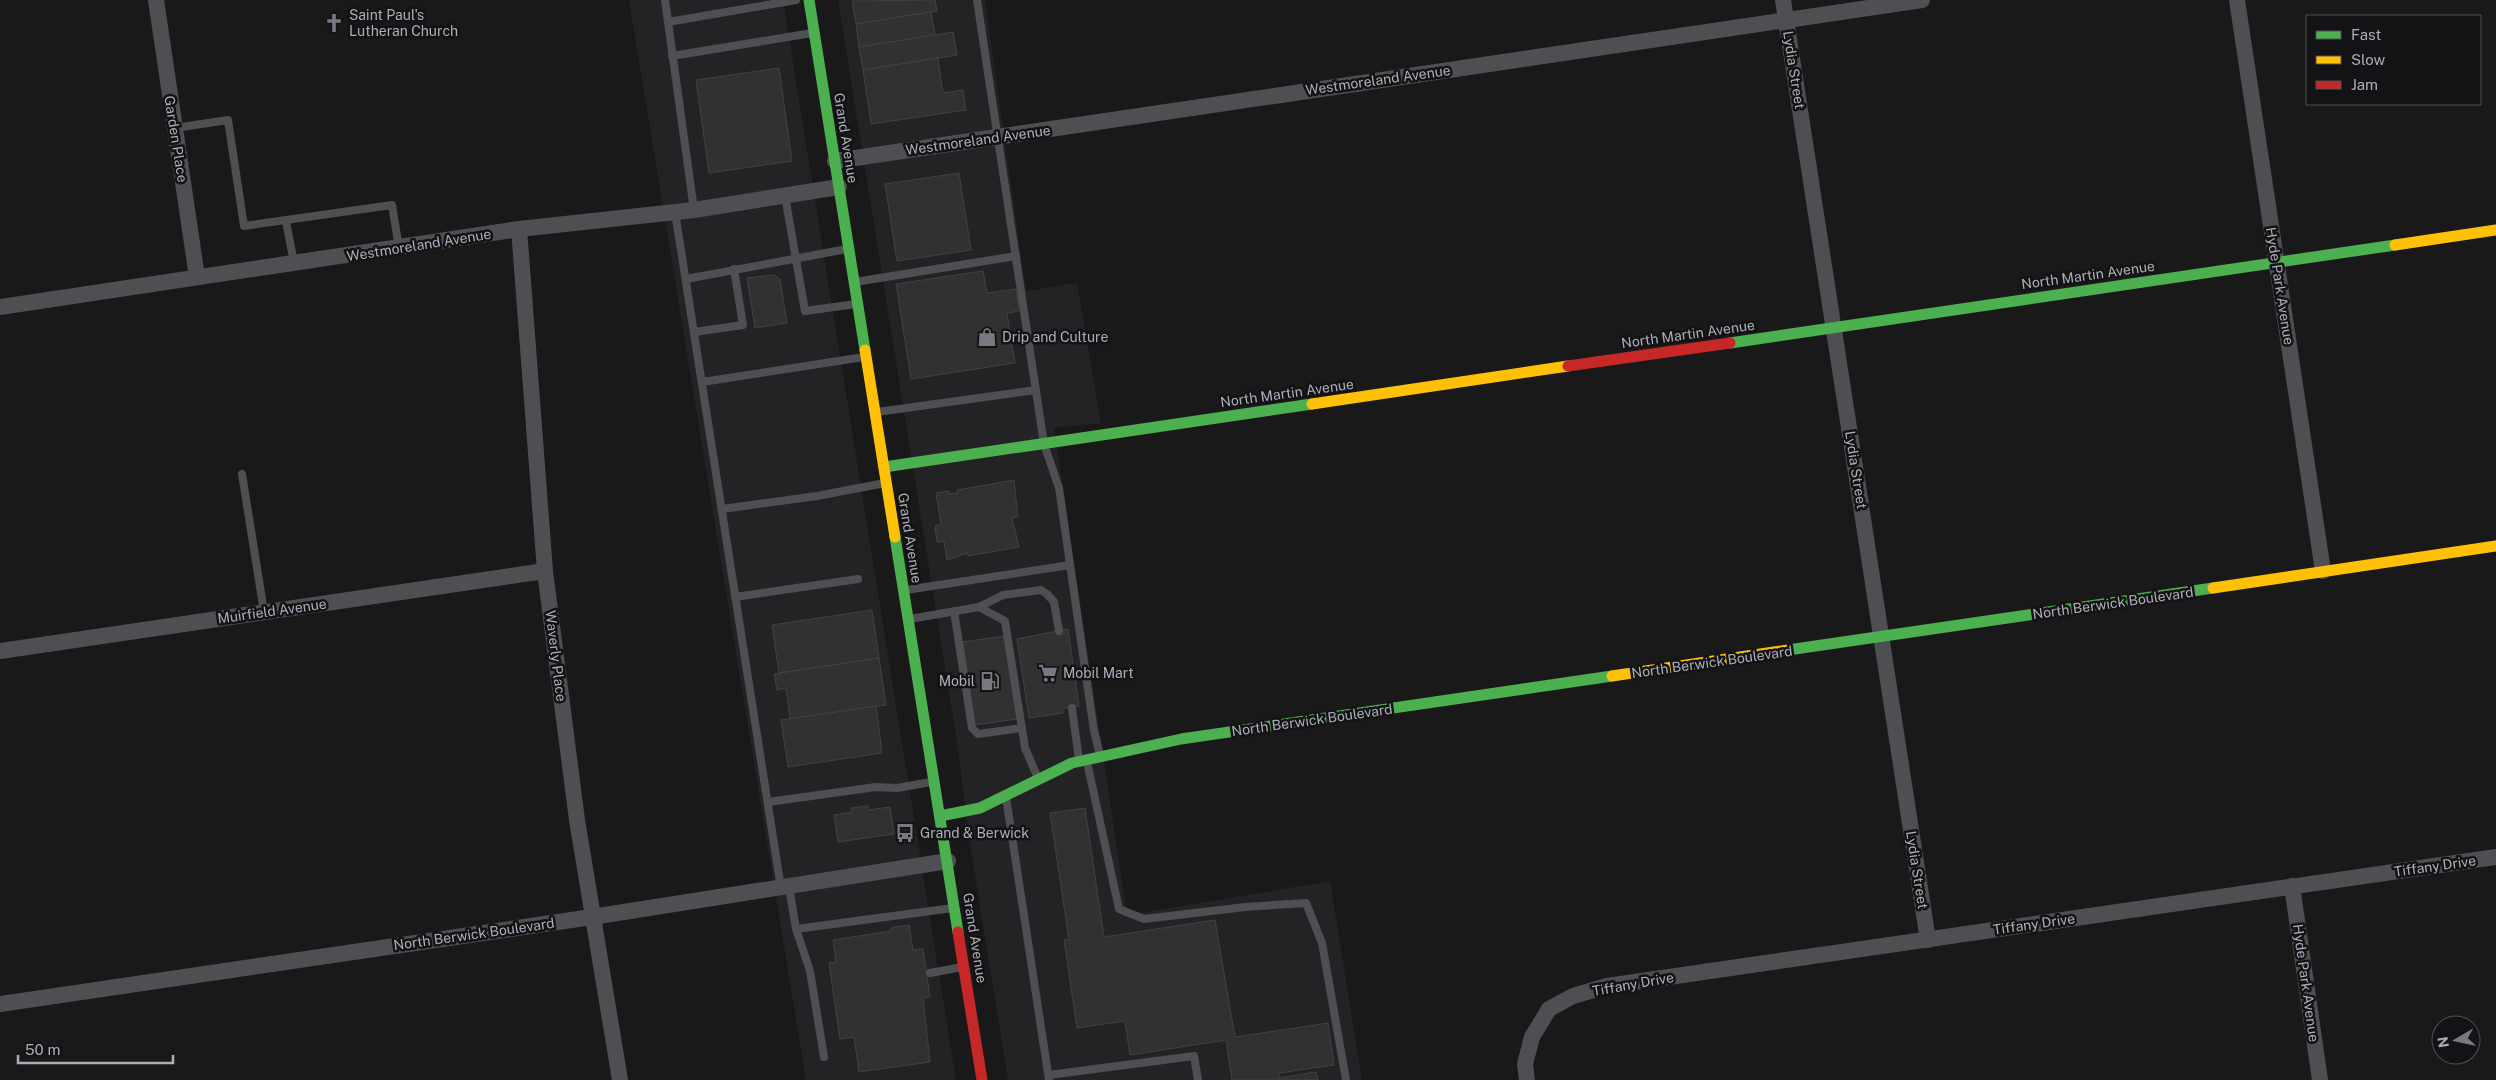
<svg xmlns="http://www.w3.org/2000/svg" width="2496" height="1080" viewBox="0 0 2496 1080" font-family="'Public Sans',sans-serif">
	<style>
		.built { fill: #232325 }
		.building { fill: #313132; stroke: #424245 }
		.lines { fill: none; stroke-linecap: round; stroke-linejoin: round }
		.lane { stroke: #4e4f52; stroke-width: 8 }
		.street { stroke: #4e4f52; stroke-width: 16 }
		.fast { stroke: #4caf50; stroke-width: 11 }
		.slow { stroke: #ffc107; stroke-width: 11 }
		.jam { stroke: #c62828; stroke-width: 11 }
		.labels { text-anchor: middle; stroke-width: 5; stroke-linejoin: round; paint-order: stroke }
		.poi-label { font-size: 14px; fill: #acafb9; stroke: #131315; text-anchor: start }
		.street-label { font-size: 14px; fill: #acafb9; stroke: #131315 }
	</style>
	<rect width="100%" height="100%" fill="#191919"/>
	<!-- built -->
	<g class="built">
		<polygon points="629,0 783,0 956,1080 806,1080"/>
		<polygon points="838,0 985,0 1026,291 1077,283 1101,423 1054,428 1127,915 1330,881 1362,1080 1008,1080 971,850 956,736"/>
	</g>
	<!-- building -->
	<g class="building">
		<polygon points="935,0 937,11 856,24 852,1"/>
		<polygon points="931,12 935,35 859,47 856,24"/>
		<polygon points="953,32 957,55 863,70 859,47"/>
		<polygon points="938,58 943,93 963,90 966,110 871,124 863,70"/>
		<polygon points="779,68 792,161 709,173 696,80"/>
		<polygon points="959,173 971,250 897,261 885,184"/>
		<polygon points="983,271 987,293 1016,289 1019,311 1007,313 1015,363 911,379 896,284"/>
		<polygon points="774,275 780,279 787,323 755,328 747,278"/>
		<polygon points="1014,480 1018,517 1012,518 1019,547 968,556 968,553 947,560 944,541 937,542 935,526 941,524 936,493 949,491 949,494 958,493 957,490"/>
		<polygon points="872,610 879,658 779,673 772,625"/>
		<polygon points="1068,629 1079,706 1062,709 1063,713 1029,718 1017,639"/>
		<polygon points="1005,636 1017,719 975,725 963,642"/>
		<polygon points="879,658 886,705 790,719 786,688 777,690 774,674"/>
		<polygon points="876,706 882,753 788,767 781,720"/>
		<polygon points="868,806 868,810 890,807 894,834 838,842 834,815 852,812 851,808"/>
		<polygon points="1085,808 1104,937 1215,920 1235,1037 1328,1023 1334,1065 1279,1073 1279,1078 1316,1072 1318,1080 1232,1080 1226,1040 1130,1055 1125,1021 1077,1028 1064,940 1069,940 1050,813"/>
		<polygon points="909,925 913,950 923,949 930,997 923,998 930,1062 859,1072 854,1037 840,1039 829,963 836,962 833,940 891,931 891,928"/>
	</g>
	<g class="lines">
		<!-- lane -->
		<g class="lane">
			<polyline points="665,0 694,210"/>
			<polyline points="977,0 1044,444 1059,488 1094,731 1100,755"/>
			<polyline points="668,22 796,0"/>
			<polyline points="672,56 812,33"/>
			<polyline points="175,128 228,120 244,226 392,205 399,248"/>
			<polyline points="785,196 805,311 856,304"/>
			<polyline points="675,212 781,888"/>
			<polyline points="286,221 294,263"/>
			<polyline points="686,279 847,249"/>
			<polyline points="855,282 1016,256"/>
			<polyline points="694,332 743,325 734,269"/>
			<polyline points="702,382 864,357"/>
			<polyline points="877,412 1036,390"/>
			<polyline points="242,474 264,612"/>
			<polyline points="722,509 817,496 885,483"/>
			<polyline points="906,590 1070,565"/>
			<polyline points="735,597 858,579"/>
			<polyline points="979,607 1005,621 1025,748 1038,778"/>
			<polyline points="954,611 972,728 978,734 1022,728"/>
			<polyline points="910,619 979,607 1003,595 1041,590 1047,594 1054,602 1059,631"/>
			<polyline points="1072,708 1079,760"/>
			<polyline points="1087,762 1119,909 1144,919 1245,907 1306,903 1322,943 1346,1080"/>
			<polyline points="1006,797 1049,1080"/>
			<polyline points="768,802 876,787 897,788 931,782"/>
			<polyline points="789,887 796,929 810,971 824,1057"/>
			<polyline points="796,929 953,908"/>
			<polyline points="930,973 962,967"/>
			<polyline points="1049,1075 1194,1056 1198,1080"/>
		</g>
		<!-- street -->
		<g class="street">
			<polyline points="156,0 197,277"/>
			<polyline points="1783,0 1928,940"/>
			<polyline points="2237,0 2323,571"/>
			<polyline points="835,161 1922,0"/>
			<polyline points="519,229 545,571 577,820 620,1080"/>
			<polyline points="0,307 519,229 694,210 839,187"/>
			<polyline points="0,651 545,571"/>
			<polyline points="2292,886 2320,1080"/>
			<polyline points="0,1004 592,917 948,861"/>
			<polyline points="1527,1080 1525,1064 1532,1037 1549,1009 1573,996 1607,986 2496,857"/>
		</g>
		<!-- fast -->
		<g class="fast">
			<polyline points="809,0 865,350"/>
			<polyline points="1730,343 2395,245"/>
			<polyline points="884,467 1312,404"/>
			<polyline points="895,537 958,932"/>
			<polyline points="1788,650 2213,588"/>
			<polyline points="940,816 980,808 1072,763 1181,739 1612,676"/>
		</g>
		<!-- slow -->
		<g class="slow">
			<polyline points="2395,245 2496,230"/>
			<polyline points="865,350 895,537"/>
			<polyline points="1312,404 1568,366"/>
			<polyline points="2213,588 2496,546"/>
			<polyline points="1612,676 1788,650"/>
		</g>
		<!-- jam -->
		<g class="jam">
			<polyline points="1568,366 1730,343"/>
			<polyline points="958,932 982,1080"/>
		</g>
	</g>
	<!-- icons -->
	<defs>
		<g id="church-bare" transform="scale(1.5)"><path d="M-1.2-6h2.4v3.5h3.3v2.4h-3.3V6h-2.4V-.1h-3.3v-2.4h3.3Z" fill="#797a81" stroke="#131315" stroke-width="2.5" paint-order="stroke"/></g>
		<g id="shop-bare" transform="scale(1.5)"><path d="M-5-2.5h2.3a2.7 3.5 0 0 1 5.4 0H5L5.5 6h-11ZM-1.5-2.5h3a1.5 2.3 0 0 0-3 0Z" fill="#797a81" stroke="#131315" stroke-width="2.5" paint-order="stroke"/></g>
		<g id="supermarket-bare" transform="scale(1.5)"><path d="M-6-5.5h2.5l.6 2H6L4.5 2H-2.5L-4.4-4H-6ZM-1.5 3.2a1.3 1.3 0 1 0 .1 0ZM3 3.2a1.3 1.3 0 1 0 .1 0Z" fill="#797a81" stroke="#131315" stroke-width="2.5" paint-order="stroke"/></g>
		<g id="fuel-bare" transform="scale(1.5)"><path d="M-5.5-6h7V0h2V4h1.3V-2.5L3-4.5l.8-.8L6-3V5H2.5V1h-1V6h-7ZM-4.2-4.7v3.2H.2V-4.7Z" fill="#797a81" stroke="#131315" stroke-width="2.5" paint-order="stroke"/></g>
		<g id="bus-bare" transform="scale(1.5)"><path d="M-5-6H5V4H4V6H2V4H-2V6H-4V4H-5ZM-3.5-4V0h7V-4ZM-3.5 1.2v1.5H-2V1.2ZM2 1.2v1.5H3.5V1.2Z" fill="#797a81" stroke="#131315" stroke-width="2.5" paint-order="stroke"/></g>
	</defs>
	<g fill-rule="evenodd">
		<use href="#church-bare" x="334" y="23"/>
		<use href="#shop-bare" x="987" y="337"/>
		<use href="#supermarket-bare" x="1048" y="673"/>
		<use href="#fuel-bare" x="990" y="681"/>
		<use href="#bus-bare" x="905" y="833"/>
	</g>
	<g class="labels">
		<!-- poi labels -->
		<g class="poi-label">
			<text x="349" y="20">Saint Paul's<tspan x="349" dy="16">Lutheran Church</tspan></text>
			<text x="1002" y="342">Drip and Culture</text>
			<text x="1063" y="678">Mobil Mart</text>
			<text x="975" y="686" text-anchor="end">Mobil</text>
			<text x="920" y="838">Grand &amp; Berwick</text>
		</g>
		<!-- street labels -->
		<g class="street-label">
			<text transform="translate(1794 70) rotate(81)" y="5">Lydia Street</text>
			<text transform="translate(1378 80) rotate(-8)" y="5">Westmoreland Avenue</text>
			<text transform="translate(846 138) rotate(81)" y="5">Grand Avenue</text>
			<text transform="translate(176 139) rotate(81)" y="5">Garden Place</text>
			<text transform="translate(978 140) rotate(-8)" y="5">Westmoreland Avenue</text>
			<text transform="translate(419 245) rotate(-9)" y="5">Westmoreland Avenue</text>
			<text transform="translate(2088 275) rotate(-8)" y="5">North Martin Avenue</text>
			<text transform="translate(2280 286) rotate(81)" y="5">Hyde Park Avenue</text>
			<text transform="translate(1688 334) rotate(-8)" y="5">North Martin Avenue</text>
			<text transform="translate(1287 393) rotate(-8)" y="5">North Martin Avenue</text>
			<text transform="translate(1856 470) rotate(81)" y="5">Lydia Street</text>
			<text transform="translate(910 538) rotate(81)" y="5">Grand Avenue</text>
			<text transform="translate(2113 603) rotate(-8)" y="5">North Berwick Boulevard</text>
			<text transform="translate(272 611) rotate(-8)" y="5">Muirfield Avenue</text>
			<text transform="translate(556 656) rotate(83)" y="5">Waverly Place</text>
			<text transform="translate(1712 662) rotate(-8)" y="5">North Berwick Boulevard</text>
			<text transform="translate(1312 720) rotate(-8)" y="5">North Berwick Boulevard</text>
			<text transform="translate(2435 866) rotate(-8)" y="5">Tiffany Drive</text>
			<text transform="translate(1917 870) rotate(81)" y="5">Lydia Street</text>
			<text transform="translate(2034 924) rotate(-8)" y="5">Tiffany Drive</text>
			<text transform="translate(474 934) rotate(-8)" y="5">North Berwick Boulevard</text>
			<text transform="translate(975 938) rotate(81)" y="5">Grand Avenue</text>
			<text transform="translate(2306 983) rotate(82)" y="5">Hyde Park Avenue</text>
			<text transform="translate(1633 984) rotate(-10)" y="5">Tiffany Drive</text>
		</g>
	</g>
	<!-- legend -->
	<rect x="2306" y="15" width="175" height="90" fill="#131315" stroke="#505157"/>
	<rect x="2316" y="31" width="25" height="8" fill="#4caf50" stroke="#505157"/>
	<text x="2351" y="40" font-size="15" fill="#acafb9">Fast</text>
	<rect x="2316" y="56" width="25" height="8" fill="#ffc107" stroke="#505157"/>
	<text x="2351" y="65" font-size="15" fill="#acafb9">Slow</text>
	<rect x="2316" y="81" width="25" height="8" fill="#c62828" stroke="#505157"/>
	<text x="2351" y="90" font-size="15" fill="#acafb9">Jam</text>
	<!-- north arrow -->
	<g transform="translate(2456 1040) rotate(261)"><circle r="24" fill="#131315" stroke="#505157"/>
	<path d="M0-4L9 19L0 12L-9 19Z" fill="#797a81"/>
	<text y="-8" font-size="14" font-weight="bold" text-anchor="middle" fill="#acafb9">N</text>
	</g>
	<!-- scale -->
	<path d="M18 1055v8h155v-8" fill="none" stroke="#acafb9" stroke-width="2.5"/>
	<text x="25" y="1055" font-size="15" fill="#acafb9" stroke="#131315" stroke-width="4" paint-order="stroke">50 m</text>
</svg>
